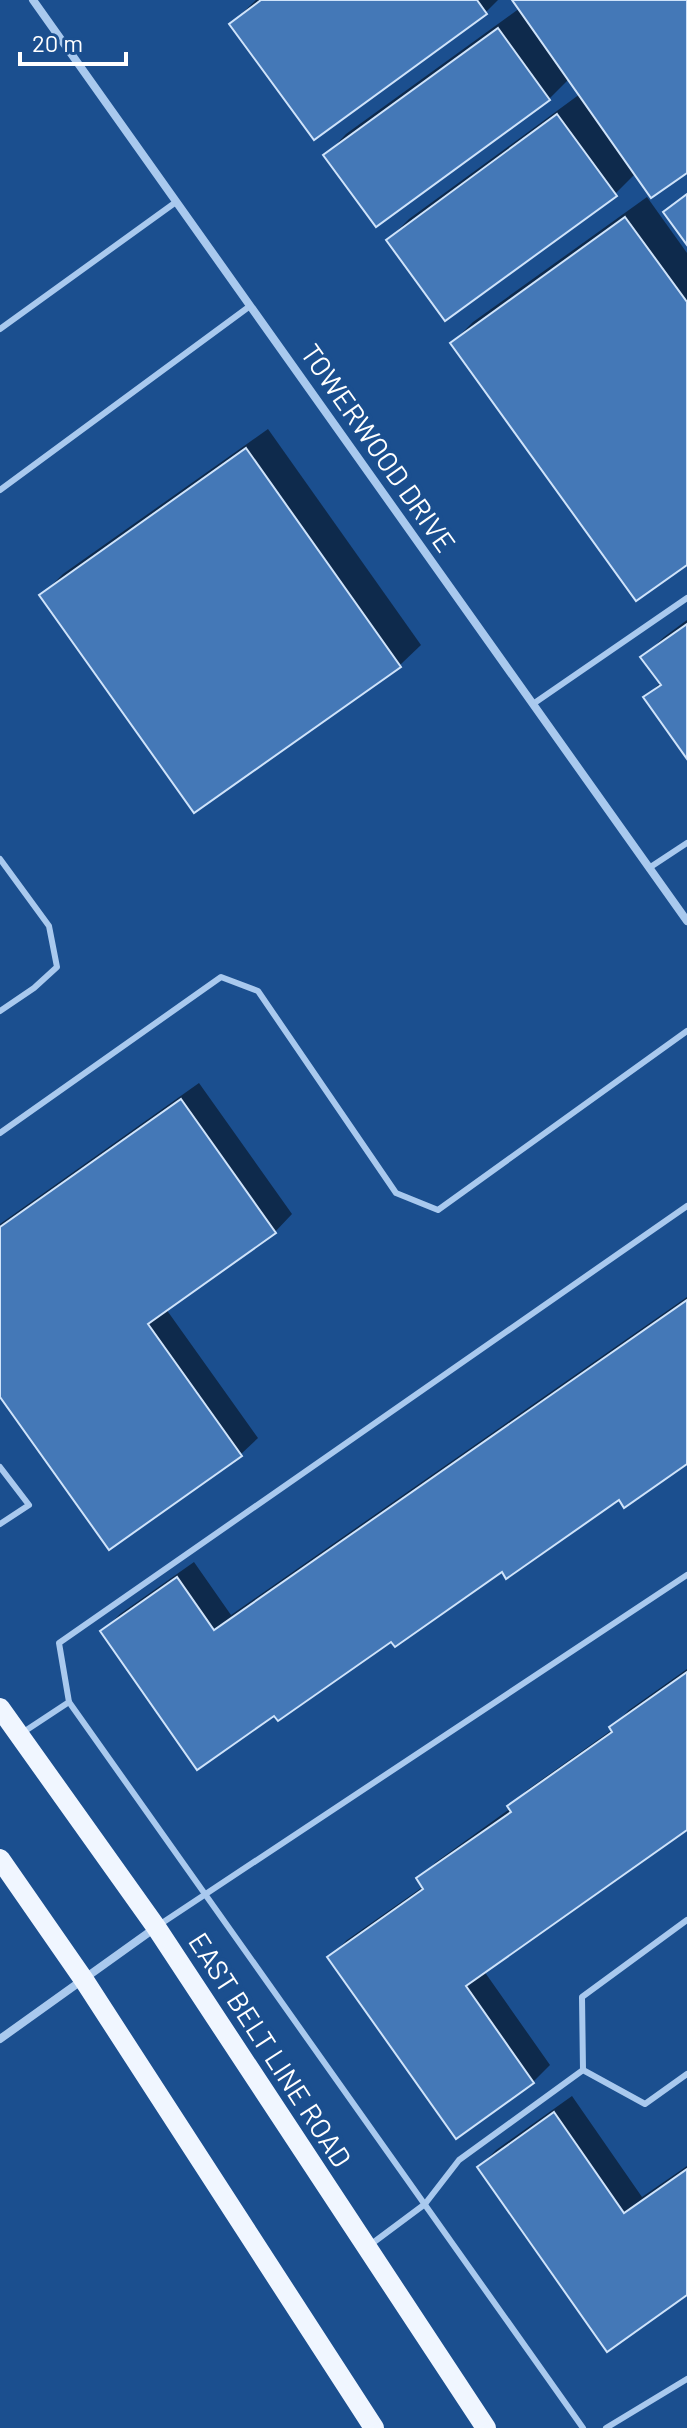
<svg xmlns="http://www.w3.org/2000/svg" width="687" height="2428" viewBox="0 0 687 2428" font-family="Barlow,sans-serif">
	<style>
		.shadow { fill: #0007 }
		.building { fill: #4478b7; stroke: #cfe3fa; stroke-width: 2 }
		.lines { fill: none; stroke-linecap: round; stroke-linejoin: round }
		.service { stroke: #a9c9ee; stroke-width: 6 }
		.minor { stroke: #a9c9ee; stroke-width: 8 }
		.primary { stroke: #f0f6ff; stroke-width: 20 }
		.labels { text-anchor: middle; stroke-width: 8; stroke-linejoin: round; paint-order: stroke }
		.street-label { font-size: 28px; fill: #fff; stroke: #1b4f8f }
	</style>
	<rect width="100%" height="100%" fill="#1b4f8f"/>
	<!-- shadow -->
	<g class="shadow">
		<polygon points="256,0 498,0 486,12 315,138 231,24"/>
		<polygon points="514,0 687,0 687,171 636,173 615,194 388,240 409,219 580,94 569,79 549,99 326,155 346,134 520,8"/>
		<polygon points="647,197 687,253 687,562 452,343 473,322"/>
		<polygon points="268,429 421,645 400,665 42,595 63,574"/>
		<polygon points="687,620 687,755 646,697 661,682 643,657 664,637"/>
		<polygon points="199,1083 292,1214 275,1232 166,1309 258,1438 240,1455 0,1393 0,1224"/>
		<polygon points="687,1297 687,1462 619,1498 274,1713 103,1631 120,1614 194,1562 231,1615"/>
		<polygon points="687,1669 687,1828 484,1971 550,2065 533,2082 330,1957 347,1940 424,1886 419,1879 436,1862 511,1808 510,1807 527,1790 613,1729 612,1727 629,1710"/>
		<polygon points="572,2096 642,2197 687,2166 687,2293 479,2167 496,2150"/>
	</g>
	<!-- building -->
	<g class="building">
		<polygon points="261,0 477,0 487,14 314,140 229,24"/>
		<polygon points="512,0 687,0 687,173 651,198"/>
		<polygon points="498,28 550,100 376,227 323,155"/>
		<polygon points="557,114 617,196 445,321 386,240"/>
		<polygon points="687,194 687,245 663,212"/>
		<polygon points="625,217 687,302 687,565 636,601 450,343"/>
		<polygon points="246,448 401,667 194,813 39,595"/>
		<polygon points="687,624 687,759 643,697 661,685 640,657"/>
		<polygon points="181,1099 276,1233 148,1324 242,1456 109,1550 0,1397 0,1227"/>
		<polygon points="687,1300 687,1464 624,1508 619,1500 506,1579 502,1572 395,1647 391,1642 278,1721 274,1716 197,1770 100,1631 177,1577 214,1630"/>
		<polygon points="687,1672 687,1830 466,1986 534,2083 456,2139 327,1957 423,1889 416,1878 511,1812 507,1806 612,1732 609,1727"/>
		<polygon points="554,2112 624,2213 687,2169 687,2295 607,2352 477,2167"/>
	</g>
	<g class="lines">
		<!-- service -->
		<g class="service">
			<polyline points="0,329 176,202"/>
			<polyline points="0,490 250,306"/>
			<polyline points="533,704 687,598"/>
			<polyline points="0,859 49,926 57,967 34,988 0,1011"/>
			<polyline points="649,868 687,843"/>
			<polyline points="0,1133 221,977 258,991 396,1193 438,1210 687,1031"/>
			<polyline points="0,1467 29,1505 0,1524"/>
			<polyline points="69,1702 583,2428"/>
			<polyline points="22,1733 69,1702 59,1643 687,1206"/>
			<polyline points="159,1925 687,1575"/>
			<polyline points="583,2070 582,1997 687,1920"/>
			<polyline points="370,2245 425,2204 459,2160 583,2070 645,2104 687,2074"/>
			<polyline points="606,2428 687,2379"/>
		</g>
		<!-- minor -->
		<g class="minor">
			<polyline points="33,0 687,921"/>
			<polyline points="0,2039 155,1928"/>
		</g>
		<!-- primary -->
		<g class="primary">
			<polyline points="0,1708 156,1927 486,2428"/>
			<polyline points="0,1859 84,1980 374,2428"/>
		</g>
	</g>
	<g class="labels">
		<!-- street labels -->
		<g class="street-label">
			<text transform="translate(378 448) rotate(55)" y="10">TOWERWOOD DRIVE</text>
			<text transform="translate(270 2050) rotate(57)" y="10">EAST BELT LINE ROAD</text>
		</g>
	</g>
	<!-- scale -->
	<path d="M20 52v12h106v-12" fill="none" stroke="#ffffff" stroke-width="4"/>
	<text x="32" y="52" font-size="24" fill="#ffffff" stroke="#1b4f8f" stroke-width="6" paint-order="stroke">20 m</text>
</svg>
